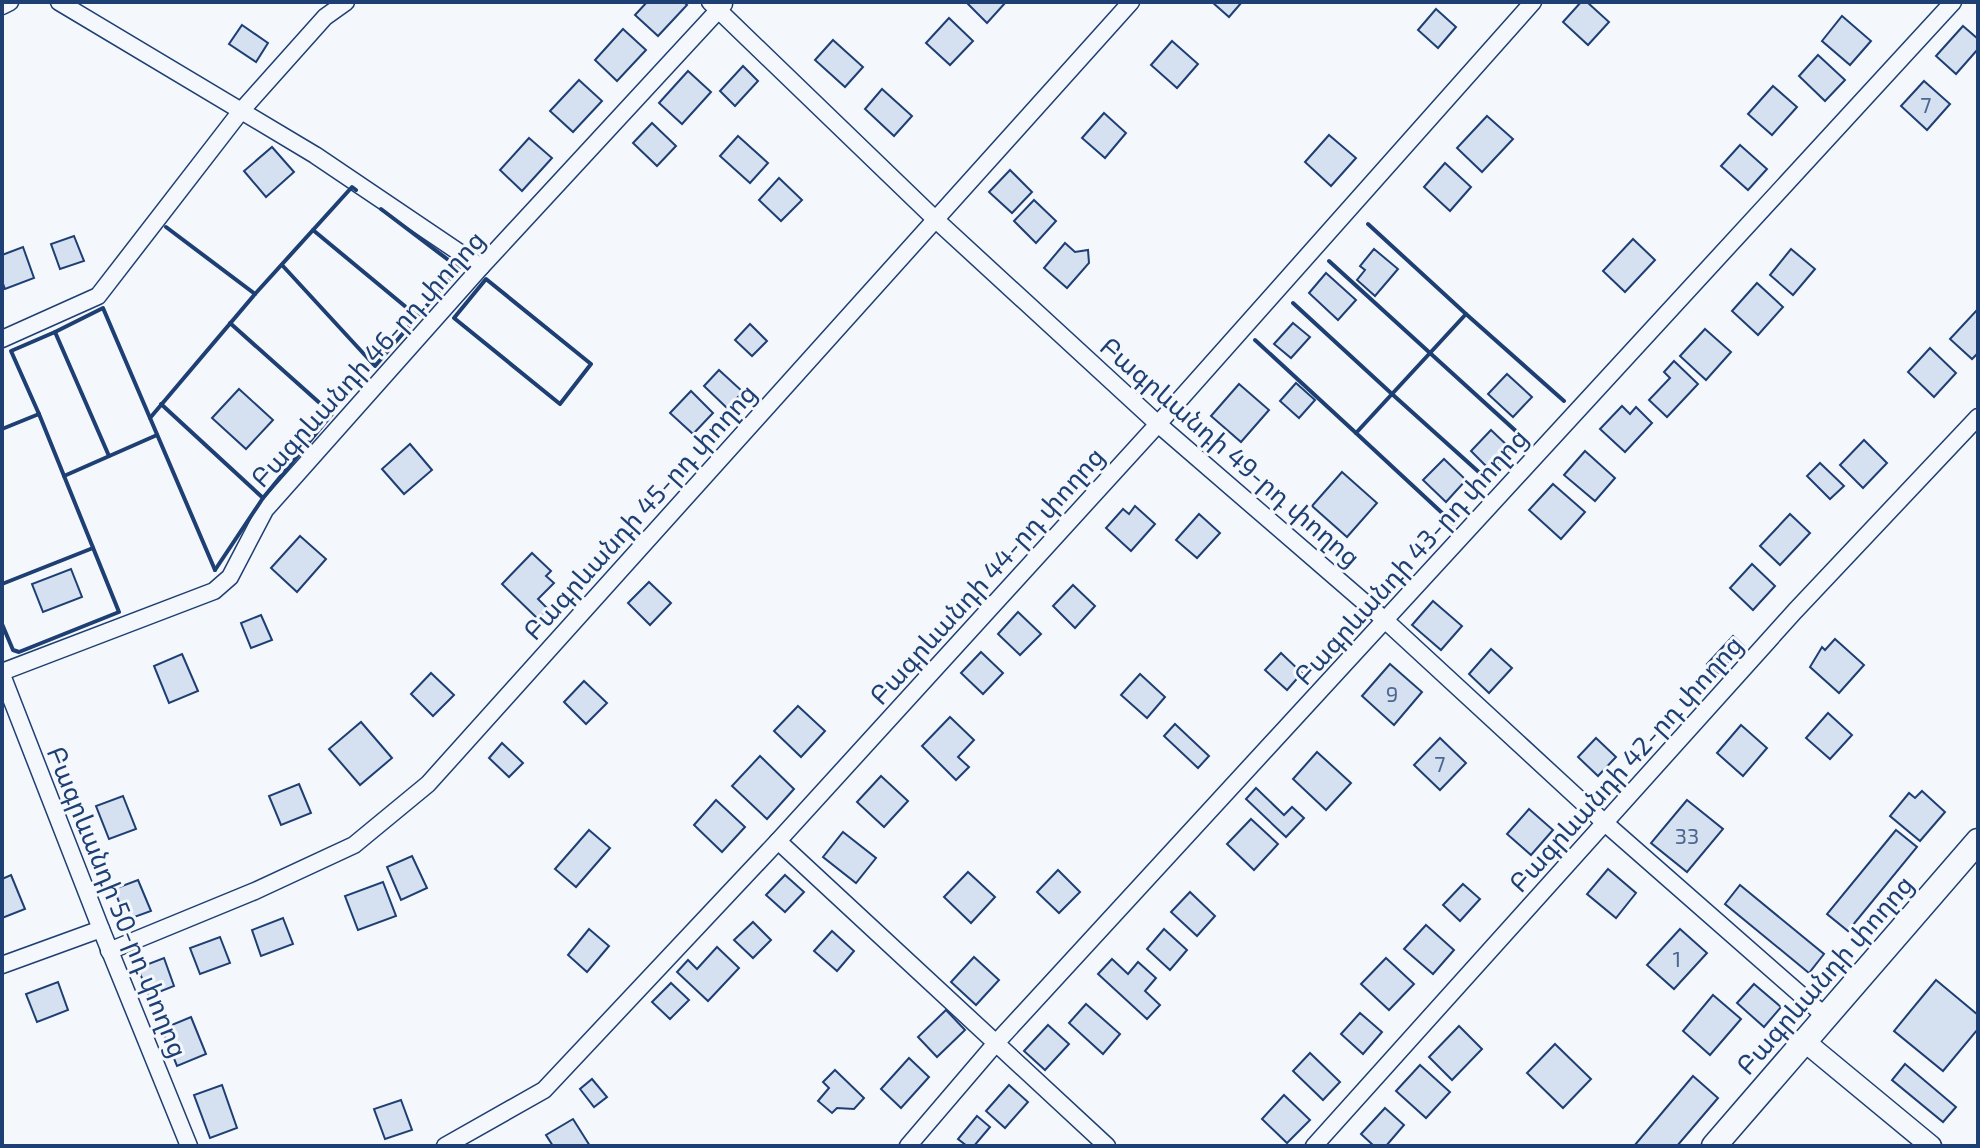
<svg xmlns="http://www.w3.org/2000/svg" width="1980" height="1148" viewBox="0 0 1980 1148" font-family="'Exo 2','Noto Sans Armenian',sans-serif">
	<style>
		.building { fill: #d5e0f0; stroke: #1d3f73; stroke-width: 2 }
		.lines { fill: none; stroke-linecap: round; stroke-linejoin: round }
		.minor-casing { stroke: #1d3f73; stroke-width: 19 }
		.tertiary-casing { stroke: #1d3f73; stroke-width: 23 }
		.secondary-casing { stroke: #1d3f73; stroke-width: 27 }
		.minor { stroke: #f4f7fb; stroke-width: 16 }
		.tertiary { stroke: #f4f7fb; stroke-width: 20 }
		.secondary { stroke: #f4f7fb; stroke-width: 24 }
		.wall { stroke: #1d3f73; stroke-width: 4 }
		.labels { text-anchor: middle; stroke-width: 6; stroke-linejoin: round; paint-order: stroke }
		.number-label { font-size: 22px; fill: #4b6792 }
		.street-label { font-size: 26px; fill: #1d3f73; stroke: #f4f7fb }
	</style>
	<rect width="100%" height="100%" fill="#f4f7fb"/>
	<!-- building -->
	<g class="building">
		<polygon points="647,2 684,2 687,5 658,36 635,15"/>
		<polygon points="966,2 1006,2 987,23"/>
		<polygon points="1212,2 1242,2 1229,17"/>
		<polygon points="1581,2 1587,2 1609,22 1588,45 1563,22"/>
		<polygon points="1436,9 1456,27 1438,48 1418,30"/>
		<polygon points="1842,16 1871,41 1850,65 1822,41"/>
		<polygon points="949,18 973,41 950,65 926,43"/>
		<polygon points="242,25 268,43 256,62 229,44"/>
		<polygon points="1963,26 1978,39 1978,49 1956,74 1936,56"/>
		<polygon points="623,29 646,50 617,81 595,60"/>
		<polygon points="833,40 863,67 845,87 815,60"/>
		<polygon points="1172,41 1198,64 1177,88 1151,65"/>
		<polygon points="1818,55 1845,80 1825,101 1799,76"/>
		<polygon points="743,66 758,81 735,106 720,91"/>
		<polygon points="688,71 711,92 682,124 659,103"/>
		<polygon points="579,80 602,101 573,132 550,111"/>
		<polygon points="1924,81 1950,104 1927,130 1901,106"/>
		<polygon points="1773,86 1797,107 1772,135 1748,114"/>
		<polygon points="882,89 912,116 894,136 865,109"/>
		<polygon points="1104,113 1126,133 1105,158 1082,138"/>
		<polygon points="1487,116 1513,139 1482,172 1457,148"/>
		<polygon points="652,123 676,146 657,166 633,143"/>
		<polygon points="1329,135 1356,158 1331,186 1305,162"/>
		<polygon points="738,136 768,163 750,183 720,156"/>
		<polygon points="529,138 552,158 522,191 500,170"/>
		<polygon points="1740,145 1767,169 1748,190 1721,166"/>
		<polygon points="272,147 294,172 266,197 244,171"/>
		<polygon points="1445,163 1471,187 1450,211 1424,187"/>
		<polygon points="1010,170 1032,192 1012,213 989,192"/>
		<polygon points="779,178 802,200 781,221 759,200"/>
		<polygon points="1034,200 1056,221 1036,243 1014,221"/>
		<polygon points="74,236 84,261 60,269 51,244"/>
		<polygon points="1633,239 1655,260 1625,292 1603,271"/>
		<polygon points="1065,243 1075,252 1088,250 1089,263 1067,288 1044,268"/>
		<polygon points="23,247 34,278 5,289 2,281 2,255"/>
		<polygon points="1374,249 1398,269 1375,296 1357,280 1365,270 1360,266"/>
		<polygon points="1791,249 1815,269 1793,295 1770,275"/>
		<polygon points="1326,273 1356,300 1338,320 1309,293"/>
		<polygon points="1757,283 1783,307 1758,335 1732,311"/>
		<polygon points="1977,310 1978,353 1972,359 1950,339"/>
		<polygon points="1293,323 1310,337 1291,358 1274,344"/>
		<polygon points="750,324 767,341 752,356 735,340"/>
		<polygon points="1705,329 1731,352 1706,380 1680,356"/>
		<polygon points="1930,348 1956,373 1934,397 1908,372"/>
		<polygon points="1674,361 1698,384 1667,417 1649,400 1670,378 1664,372"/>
		<polygon points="719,370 743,392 727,408 704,386"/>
		<polygon points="1507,374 1532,397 1513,417 1488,394"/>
		<polygon points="1296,383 1315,400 1299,418 1280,401"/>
		<polygon points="1239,384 1269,410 1241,442 1211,416"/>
		<polygon points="239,389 273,420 246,449 212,418"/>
		<polygon points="691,391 713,413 693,434 670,413"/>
		<polygon points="1622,406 1630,414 1636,407 1652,423 1625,452 1600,429"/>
		<polygon points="1491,430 1511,449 1491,471 1471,451"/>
		<polygon points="1864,440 1887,463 1863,488 1840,465"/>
		<polygon points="410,444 432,470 404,494 382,469"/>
		<polygon points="1585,451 1615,478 1595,501 1564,475"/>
		<polygon points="1444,459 1466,480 1446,502 1423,480"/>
		<polygon points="1820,463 1844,486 1830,499 1807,476"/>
		<polygon points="1342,472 1377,503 1347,537 1312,506"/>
		<polygon points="1553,484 1585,512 1561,539 1529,510"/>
		<polygon points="1135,506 1155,524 1131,551 1106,528 1123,509 1129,514"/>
		<polygon points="1199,514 1220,533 1197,558 1176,540"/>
		<polygon points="1790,514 1810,533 1780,565 1760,546"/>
		<polygon points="300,536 326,559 297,592 271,568"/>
		<polygon points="532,553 551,571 546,576 554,583 538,599 548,609 538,619 502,584"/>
		<polygon points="1752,564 1775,586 1753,610 1730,588"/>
		<polygon points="71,569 82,597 43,612 32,584"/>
		<polygon points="649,582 671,603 650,625 628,603"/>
		<polygon points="1073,585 1095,606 1075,628 1053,606"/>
		<polygon points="1433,601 1462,626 1441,650 1412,625"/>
		<polygon points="1018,612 1041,634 1020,655 998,634"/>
		<polygon points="261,615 272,640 251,648 241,623"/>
		<polygon points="1733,636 1744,646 1717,674 1707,664"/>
		<polygon points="1835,639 1864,665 1839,693 1810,667 1822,647 1825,650"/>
		<polygon points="1491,649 1512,668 1489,693 1469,674"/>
		<polygon points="981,652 1003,673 983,694 961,673"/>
		<polygon points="1281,653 1302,673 1287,690 1265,670"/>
		<polygon points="182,654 198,691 169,703 154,666"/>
		<polygon points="1390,664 1422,692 1394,725 1362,696"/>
		<polygon points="431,673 454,695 433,716 411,694"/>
		<polygon points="1140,674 1165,697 1147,718 1121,695"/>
		<polygon points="584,681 607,703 586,724 564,702"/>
		<polygon points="798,706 825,731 801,757 774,731"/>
		<polygon points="1828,713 1852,735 1830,759 1806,738"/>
		<polygon points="950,717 974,740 958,757 969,767 956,780 922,746"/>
		<polygon points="361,722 392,758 360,785 329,749"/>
		<polygon points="1175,724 1209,756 1198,768 1164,736"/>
		<polygon points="1741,725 1767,748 1743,776 1717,753"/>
		<polygon points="1440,738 1466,763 1440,790 1414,765"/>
		<polygon points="1596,738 1616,757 1598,776 1578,757"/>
		<polygon points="502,743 523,763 509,777 489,758"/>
		<polygon points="1317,752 1351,783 1326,810 1293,779"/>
		<polygon points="760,756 794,789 767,819 732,786"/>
		<polygon points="881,776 908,801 884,827 857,802"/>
		<polygon points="299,784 311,813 281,825 269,796"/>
		<polygon points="1256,788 1284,815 1292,807 1304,818 1286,837 1246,799"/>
		<polygon points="1922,791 1945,812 1920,841 1890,816 1909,793 1915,798"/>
		<polygon points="123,796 136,829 109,839 96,806"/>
		<polygon points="716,800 745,827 722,852 694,825"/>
		<polygon points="1687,800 1723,829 1687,872 1651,843"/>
		<polygon points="1529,809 1553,830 1531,855 1507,834"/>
		<polygon points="1251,819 1278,844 1254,870 1227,844"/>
		<polygon points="589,830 610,848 576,887 555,869"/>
		<polygon points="1896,830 1917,847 1848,931 1827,914"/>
		<polygon points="843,832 876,858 856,883 823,857"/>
		<polygon points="412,856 427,888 401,900 387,867"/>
		<polygon points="1608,869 1636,893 1616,918 1587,894"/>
		<polygon points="1058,870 1080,892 1059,913 1037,892"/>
		<polygon points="968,872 995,897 971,923 944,897"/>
		<polygon points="11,875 25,909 2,918 2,879"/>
		<polygon points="785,875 804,892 785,912 766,895"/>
		<polygon points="138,880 151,911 126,920 114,889"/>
		<polygon points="383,882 396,916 358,930 345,896"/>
		<polygon points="1463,884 1480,899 1460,921 1443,905"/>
		<polygon points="1740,885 1824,954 1809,973 1725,904"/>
		<polygon points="1190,892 1215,916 1197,936 1171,912"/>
		<polygon points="283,918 293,944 261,956 252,930"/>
		<polygon points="753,922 771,940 753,958 734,940"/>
		<polygon points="1426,925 1454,950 1433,974 1404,949"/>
		<polygon points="589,929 609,946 587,972 568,955"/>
		<polygon points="1164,929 1187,950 1170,970 1147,949"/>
		<polygon points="1680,929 1707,953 1674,989 1647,965"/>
		<polygon points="832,931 854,951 837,971 814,951"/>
		<polygon points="220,937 230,963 200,974 190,948"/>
		<polygon points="717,947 739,968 708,1001 677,972 688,960 697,969"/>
		<polygon points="974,957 999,980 976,1005 951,982"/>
		<polygon points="164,958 174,986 149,996 138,968"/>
		<polygon points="1386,958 1414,984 1389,1010 1361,984"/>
		<polygon points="1112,959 1128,974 1138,962 1156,978 1145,991 1160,1005 1147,1019 1098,974"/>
		<polygon points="1936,980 1978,1015 1978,1029 1943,1071 1894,1031"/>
		<polygon points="58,982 68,1010 37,1022 26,994"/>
		<polygon points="671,983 689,1000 670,1019 652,1002"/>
		<polygon points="1754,984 1781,1007 1764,1027 1737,1003"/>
		<polygon points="1713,995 1741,1019 1710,1055 1683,1031"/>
		<polygon points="1086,1004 1120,1034 1103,1054 1069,1023"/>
		<polygon points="946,1010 965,1030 937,1057 918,1037"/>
		<polygon points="1360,1013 1382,1032 1363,1054 1341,1034"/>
		<polygon points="191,1017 206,1054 177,1066 162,1029"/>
		<polygon points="1048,1025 1069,1044 1045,1070 1024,1051"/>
		<polygon points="1459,1026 1482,1049 1452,1080 1429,1057"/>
		<polygon points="1555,1044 1591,1079 1563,1108 1527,1073"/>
		<polygon points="1310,1053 1340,1082 1323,1100 1293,1071"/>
		<polygon points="909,1058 929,1077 901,1108 881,1089"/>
		<polygon points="1905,1064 1956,1107 1943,1122 1892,1080"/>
		<polygon points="1420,1065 1450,1092 1426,1118 1396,1091"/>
		<polygon points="835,1070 864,1098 854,1109 837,1108 832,1113 818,1101 829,1088 823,1082"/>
		<polygon points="1693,1076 1718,1098 1677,1146 1634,1146"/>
		<polygon points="592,1079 607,1097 594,1107 580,1089"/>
		<polygon points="222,1085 237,1128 210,1138 194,1095"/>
		<polygon points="1009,1085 1028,1102 1005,1128 986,1111"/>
		<polygon points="1284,1095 1310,1120 1287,1143 1262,1119"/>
		<polygon points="401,1100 412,1130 385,1139 374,1109"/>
		<polygon points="1385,1108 1404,1125 1386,1146 1374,1146 1361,1134"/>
		<polygon points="977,1116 990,1127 974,1146 967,1146 958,1139"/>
		<polygon points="573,1119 590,1146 553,1146 546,1135"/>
	</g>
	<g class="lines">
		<!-- minor casing -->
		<g class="minor-casing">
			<g id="minor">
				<polyline points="59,2 315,155 481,267"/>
				<polyline points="710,2 935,219 1158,424 1386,621 1605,823 1825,1016"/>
				<polyline points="2,6 10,2"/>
				<polyline points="2,339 98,296 241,111 325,17 346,2"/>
				<polyline points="2,672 214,591 230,577 265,510 481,267 724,4"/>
				<polyline points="2,675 101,929 189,1146"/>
				<polyline points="778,841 1107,1146"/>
				<polyline points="109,951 255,891 354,845 428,784 1131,2"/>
				<polyline points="2,965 101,929"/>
				<polyline points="445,1146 544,1090 778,841 1158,424 1533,2"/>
				<polyline points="908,1146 996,1043 1953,2"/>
				<polyline points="1314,1146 1795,611 1978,417"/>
			</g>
		</g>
		<!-- tertiary casing -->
		<g class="tertiary-casing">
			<polyline id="tertiary" points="1804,1041 1931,1146"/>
		</g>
		<!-- secondary casing -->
		<g class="secondary-casing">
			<polyline id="secondary" points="1714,1146 1978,841"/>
		</g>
		<!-- minor -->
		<use href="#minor" class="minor"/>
		<!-- tertiary -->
		<use href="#tertiary" class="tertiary"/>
		<!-- secondary -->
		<use href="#secondary" class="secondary"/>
		<!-- wall -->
		<g class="wall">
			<polyline points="1368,224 1466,314"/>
			<polyline points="166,227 255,294"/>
			<polyline points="313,230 418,317"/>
			<polyline points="1329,261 1430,353 1466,314 1564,401"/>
			<polyline points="282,265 375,366 459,268 381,209"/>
			<polygon points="486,279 591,364 560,404 454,318"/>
			<polyline points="1293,303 1392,394 1430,353 1529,443"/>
			<polyline points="55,332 103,308 215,570"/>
			<polyline points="1255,340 1356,433"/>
			<polyline points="161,404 263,498"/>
			<polyline points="39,414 11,351 55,332 109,456"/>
			<polyline points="150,418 255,294 352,187 356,190"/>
			<polyline points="2,429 39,414 119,612 19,652 13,650 2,624"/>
			<polyline points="64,476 157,435"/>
			<polyline points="1454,524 1356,433 1392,394 1491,483"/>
			<polyline points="215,570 263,498 332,414 230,323"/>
			<polyline points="2,584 93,548"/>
		</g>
	</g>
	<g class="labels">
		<!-- number labels -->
		<g class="number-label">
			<text x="1926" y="113">7</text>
			<text x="1392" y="702">9</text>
			<text x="1440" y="772">7</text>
			<text x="1687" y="844">33</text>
			<text x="1677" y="967">1</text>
		</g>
		<!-- street labels -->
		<g class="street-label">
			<text transform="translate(368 359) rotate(-48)" y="9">Բագրևանդի 46-րդ փողոց</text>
			<text transform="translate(1230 452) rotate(41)" y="9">Բագրևանդի 49-րդ փողոց</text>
			<text transform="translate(640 512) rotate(-48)" y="9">Բագրևանդի 45-րդ փողոց</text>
			<text transform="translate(1411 557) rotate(-48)" y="9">Բագրևանդի 43-րդ փողոց</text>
			<text transform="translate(987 576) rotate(-48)" y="9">Բագրևանդի 44-րդ փողոց</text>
			<text transform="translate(1626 764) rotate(-48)" y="9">Բագրևանդի 42-րդ փողոց</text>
			<text transform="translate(117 902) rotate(68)" y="9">Բագրևանդի 50-րդ փողոց</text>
			<text transform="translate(1825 975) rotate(-49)" y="9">Բագրևանդի փողոց</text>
		</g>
	</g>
	<!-- border -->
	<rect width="1980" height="1148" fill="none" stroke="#1d3f73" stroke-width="8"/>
</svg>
